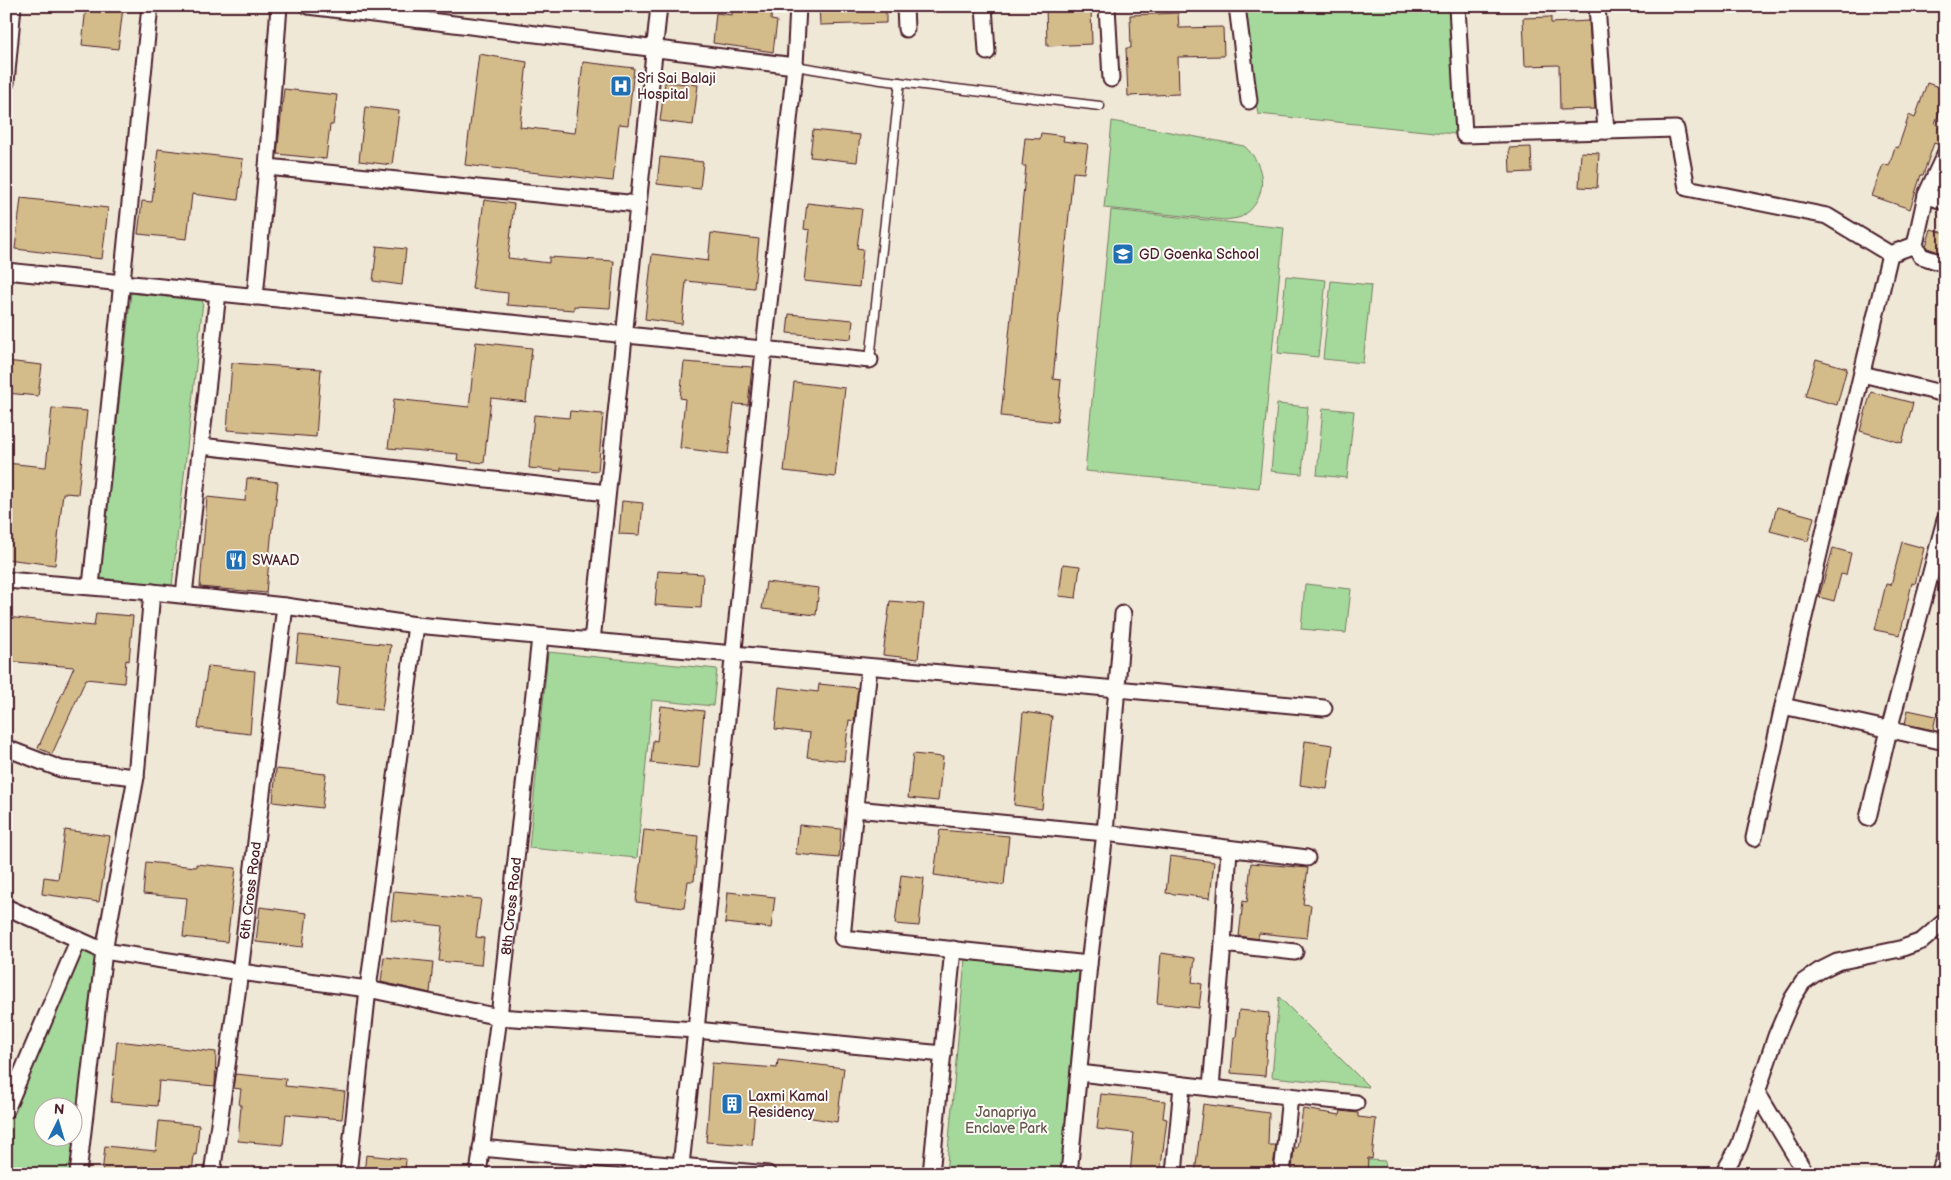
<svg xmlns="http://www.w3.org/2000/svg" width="1951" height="1180" viewBox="0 0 1951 1180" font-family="'Balsamiq Sans',sans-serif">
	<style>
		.green { fill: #a4d99b; stroke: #777c63; fill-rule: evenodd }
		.building { fill: #d3bb8a; stroke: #4a1f2b }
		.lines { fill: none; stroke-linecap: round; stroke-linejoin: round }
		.service-casing { stroke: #4a1f2b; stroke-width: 11 }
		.minor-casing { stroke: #4a1f2b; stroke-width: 19 }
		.service { stroke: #fdfcf7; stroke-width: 8 }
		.minor { stroke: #fdfcf7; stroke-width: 15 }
		.labels { text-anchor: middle; stroke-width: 4; stroke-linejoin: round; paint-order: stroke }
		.poi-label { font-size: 14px; fill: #4a1f2b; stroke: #fdfcf7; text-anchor: start }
		.street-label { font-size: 14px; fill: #4a1f2b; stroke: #fdfcf7 }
		.park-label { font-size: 14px; fill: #65574d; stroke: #fdfcf7 }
	</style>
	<rect width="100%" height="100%" fill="#f0e8d6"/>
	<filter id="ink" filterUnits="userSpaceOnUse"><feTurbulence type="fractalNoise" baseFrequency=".02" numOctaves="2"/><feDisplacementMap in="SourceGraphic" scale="10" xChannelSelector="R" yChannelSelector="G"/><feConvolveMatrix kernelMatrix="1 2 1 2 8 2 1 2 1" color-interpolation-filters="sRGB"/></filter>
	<g filter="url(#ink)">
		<!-- green -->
		<g class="green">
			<polygon points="1239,6 1457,6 1464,135 1258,114"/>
			<path d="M1112,121L1244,146C1267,165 1269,201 1241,217C1236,219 1230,219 1225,220L1104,208Z"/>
			<polygon points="1111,210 1284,228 1259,488 1085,471"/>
			<polygon points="1286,276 1326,280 1318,357 1278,353"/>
			<polygon points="1331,281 1371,285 1363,363 1323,359"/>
			<polygon points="131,293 203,301 172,586 100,578"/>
			<polygon points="1277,404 1308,407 1302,474 1271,471"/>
			<polygon points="1323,408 1354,411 1347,478 1317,475"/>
			<polygon points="1305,584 1351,589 1346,633 1301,629"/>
			<polygon points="548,652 717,669 713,706 652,700 637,858 529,848"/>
			<path d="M78,941L104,951L78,1174H6V1110ZM42,1108H72V1138H42Z"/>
			<polygon points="965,959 1079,969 1061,1174 946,1174"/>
			<polygon points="1279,997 1369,1087 1272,1077"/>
			<polygon points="1341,1158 1385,1161 1387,1174 1340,1174"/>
		</g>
		<!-- building -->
		<g class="building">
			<polygon points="86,6 123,8 118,49 82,45"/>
			<polygon points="733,6 772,6 771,20 777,21 773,52 713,43 716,13 732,15"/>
			<polygon points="819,6 886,6 886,23 820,25"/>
			<polygon points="1046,6 1091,6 1092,44 1047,46"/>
			<polygon points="1178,13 1179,28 1223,27 1224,56 1178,57 1179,94 1128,96 1126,48 1131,48 1130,15"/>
			<polygon points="1551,17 1551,23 1589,21 1595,109 1560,110 1559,65 1525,66 1523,18"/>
			<polygon points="479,54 527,62 520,127 575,133 583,62 634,68 628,125 619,124 613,181 465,165"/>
			<polygon points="665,82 698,85 693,125 660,121"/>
			<polygon points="1927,83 1945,89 1945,95 1935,124 1945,127 1945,131 1940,145 1934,143 1923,175 1921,175 1910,209 1872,196 1883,164 1889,166 1895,147 1898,148 1909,115 1915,118"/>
			<polygon points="284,89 337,95 333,125 330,125 326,159 277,154"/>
			<polygon points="365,107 399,111 392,165 359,161"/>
			<polygon points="813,130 860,135 857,162 810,157"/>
			<polygon points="1041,133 1064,136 1063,141 1088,144 1084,173 1073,172 1053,379 1061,380 1057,422 1001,416 1026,166 1022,166 1025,138 1040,139"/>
			<polygon points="1531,147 1532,172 1510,173 1509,148"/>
			<polygon points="158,149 243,159 238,200 192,194 187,239 138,234 142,201 152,202"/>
			<polygon points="1581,152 1599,153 1597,188 1579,187"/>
			<polygon points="660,157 703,162 700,189 657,184"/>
			<polygon points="21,198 108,208 102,259 15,249"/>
			<polygon points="484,200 514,204 508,258 549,263 549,257 614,261 610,308 574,306 574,310 507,305 508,293 472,289"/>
			<polygon points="807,203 862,209 857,248 863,249 859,287 804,281 810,230 804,229"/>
			<polygon points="1931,229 1945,233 1945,254 1927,248 1926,246"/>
			<polygon points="711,233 759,239 754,288 686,281 682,324 645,319 652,254 708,261"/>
			<polygon points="377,246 406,249 402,285 373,281"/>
			<polygon points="789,314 853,320 851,339 787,333"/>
			<polygon points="476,342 532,348 526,402 491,398 484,463 457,460 458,454 388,448 394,399 469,407"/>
			<polygon points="1816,359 1847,368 1837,405 1805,396"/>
			<polygon points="6,361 42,365 38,396 6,393"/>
			<polygon points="684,362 752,367 748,405 734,404 728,454 680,448 685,399 680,398"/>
			<polygon points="232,363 321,369 316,437 227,430"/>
			<polygon points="794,382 845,388 835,477 784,471"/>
			<polygon points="1871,392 1913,403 1902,443 1860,431"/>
			<polygon points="52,408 87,411 78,494 63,493 55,565 6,559 6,463 46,467"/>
			<polygon points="570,411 603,414 598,471 561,468 561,471 529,468 534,415 569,418"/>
			<polygon points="247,478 278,482 273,528 272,528 266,593 200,587 207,497 245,501"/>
			<polygon points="622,501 643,503 640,535 619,534"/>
			<polygon points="1777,507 1814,517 1808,541 1770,531"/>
			<polygon points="1902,542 1924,548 1915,584 1912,583 1900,635 1875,630 1886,584 1891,585"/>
			<polygon points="1833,548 1851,553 1846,575 1841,574 1834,601 1819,597"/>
			<polygon points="1063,564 1080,566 1076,598 1059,596"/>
			<polygon points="658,571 703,574 701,608 655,605"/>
			<polygon points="766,582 819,588 816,615 762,609"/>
			<polygon points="890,601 924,604 918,659 883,655"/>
			<polygon points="96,613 133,616 129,661 126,660 124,683 86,679 52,754 38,748 74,667 6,661 6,617 94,626"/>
			<polygon points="299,635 391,645 382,710 336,705 340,667 296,662"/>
			<polygon points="208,666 255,671 250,734 198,728"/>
			<polygon points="819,684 858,688 854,721 849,720 844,761 807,757 810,733 775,729 779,687 818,692"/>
			<polygon points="661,706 704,711 699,768 651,763 653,740 657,741"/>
			<polygon points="1908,710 1936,716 1933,730 1905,724"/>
			<polygon points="1023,712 1052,716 1042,809 1014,805"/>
			<polygon points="1305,741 1333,745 1327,789 1300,785"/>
			<polygon points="913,754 943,757 938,801 908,798"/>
			<polygon points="276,769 326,774 322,808 273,802"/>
			<polygon points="799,825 841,829 839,858 796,854"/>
			<polygon points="65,830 110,836 99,902 42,894 44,877 58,879"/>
			<polygon points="644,830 698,836 694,881 688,881 684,908 636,902"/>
			<polygon points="940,830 1009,836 1004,885 934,875"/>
			<polygon points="1170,856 1214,862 1210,898 1166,893"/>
			<polygon points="146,862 196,867 196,864 236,868 227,942 183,937 187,898 143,894"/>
			<polygon points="1251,863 1308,868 1303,904 1311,905 1307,938 1259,933 1258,939 1239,936 1243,901 1247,902"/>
			<polygon points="901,875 924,878 919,926 895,924"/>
			<polygon points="394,891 481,899 476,937 484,938 481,965 439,961 443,926 391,920"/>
			<polygon points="728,892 775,897 771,928 725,923"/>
			<polygon points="260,907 307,913 303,947 256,942"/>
			<polygon points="1161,953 1195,958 1192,982 1202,984 1199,1008 1157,1003"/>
			<polygon points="384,957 433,962 430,993 381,982"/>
			<polygon points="1239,1010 1269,1013 1265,1076 1231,1073 1234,1037 1236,1037"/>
			<polygon points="117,1041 216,1052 215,1086 159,1081 157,1106 111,1102"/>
			<polygon points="778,1060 844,1068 837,1122 794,1115 794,1112 755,1107 752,1145 706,1142 712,1063 777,1068"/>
			<polygon points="235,1074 286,1079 285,1086 345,1092 342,1119 286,1114 283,1145 238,1141 241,1105 239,1105 241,1089 233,1088"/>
			<polygon points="1101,1094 1165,1101 1163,1118 1167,1119 1160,1174 1130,1174 1134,1133 1097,1129"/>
			<polygon points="1203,1104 1269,1113 1268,1145 1276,1145 1273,1167 1268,1166 1267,1174 1195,1174"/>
			<polygon points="1303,1109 1340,1115 1341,1111 1358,1113 1358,1117 1376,1119 1372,1159 1368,1158 1367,1174 1296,1174 1296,1169 1292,1169 1294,1148 1297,1148"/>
			<polygon points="159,1121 199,1125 196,1155 194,1154 192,1174 102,1174 105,1146 156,1151"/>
			<polygon points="366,1155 406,1159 405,1174 364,1174"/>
		</g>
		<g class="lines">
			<!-- service casing -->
			<g class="service-casing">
				<g id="service">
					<polyline points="795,66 881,80 1100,106"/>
					<polyline points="870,360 900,82"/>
				</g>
			</g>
			<!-- minor casing -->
			<g class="minor-casing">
				<g id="minor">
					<polyline points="308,6 795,66"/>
					<polyline points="905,6 906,29"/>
					<polyline points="984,6 987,52"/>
					<polyline points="1107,6 1111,79"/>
					<polyline points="1237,6 1249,101"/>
					<polyline points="1457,6 1464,135 1676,129 1687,188 1827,216 1890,254"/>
					<polyline points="1597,6 1606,131"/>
					<polyline points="6,83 13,6"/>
					<polyline points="1945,154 1926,195 1915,245 1921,256 1945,264"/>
					<polyline points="267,167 638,204"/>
					<polyline points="1926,195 1945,202"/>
					<polyline points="6,271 870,360"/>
					<polyline points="255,297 267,167 279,6"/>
					<polyline points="1862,374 1945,394"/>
					<polyline points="201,446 607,493"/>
					<polyline points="6,580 152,592 285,606 416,625 1324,708"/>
					<polyline points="91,586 150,6"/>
					<polyline points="184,595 218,293"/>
					<polyline points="592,641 659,6"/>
					<polyline points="869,667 842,938 1089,964"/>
					<polyline points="1783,706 1945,742"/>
					<polyline points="6,748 61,769 136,777"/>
					<polyline points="855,809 1105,833 1307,858"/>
					<polyline points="1868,818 1889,730 1945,520"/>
					<polyline points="1754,838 1783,706 1890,254 1915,245"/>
					<polyline points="6,907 104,951 240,972 368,989 499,1017 696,1030 943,1054"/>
					<polyline points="1223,944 1295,952"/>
					<polyline points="1079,1073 1211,1088 1356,1103"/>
					<polyline points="1211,1088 1223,944 1229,849"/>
					<polyline points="1757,1092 1806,1174"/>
					<polyline points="6,1110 78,941"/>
					<polyline points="481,1148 768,1174"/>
					<polyline points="78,1174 104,951 136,777 152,592"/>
					<path id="s1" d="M212,1174L240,972L285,606"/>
					<polyline points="348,1174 368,989 416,625"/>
					<path id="s2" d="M478,1174L499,1017L540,637"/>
					<polyline points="680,1174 696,1030 764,349 795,66 798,6"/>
					<polyline points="931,1174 953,949"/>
					<polyline points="1069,1174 1089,964 1105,833 1123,614"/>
					<polyline points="1174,1174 1182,1085"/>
					<polyline points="1282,1174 1290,1096"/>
					<polyline points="1723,1174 1739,1146 1776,1036 1792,999 1803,982 1819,971 1837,962 1900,949 1922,941 1945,921"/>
					<polyline points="1939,1174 1945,1156"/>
				</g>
			</g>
			<!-- service -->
			<use href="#service" class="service"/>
			<!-- minor -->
			<use href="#minor" class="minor"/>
		</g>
	</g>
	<!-- icons -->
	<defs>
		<g id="hospital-square" transform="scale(1.125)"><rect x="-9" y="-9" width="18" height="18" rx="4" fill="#1f6fb2" stroke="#fdfcf7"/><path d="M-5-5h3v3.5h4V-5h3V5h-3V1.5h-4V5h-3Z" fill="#fff"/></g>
		<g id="school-square" transform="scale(1.125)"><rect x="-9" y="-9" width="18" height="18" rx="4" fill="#1f6fb2" stroke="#fdfcf7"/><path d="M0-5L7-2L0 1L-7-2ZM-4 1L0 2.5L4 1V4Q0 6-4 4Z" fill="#fff"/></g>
		<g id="restaurant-square" transform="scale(1.125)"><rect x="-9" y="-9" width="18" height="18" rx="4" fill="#1f6fb2" stroke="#fdfcf7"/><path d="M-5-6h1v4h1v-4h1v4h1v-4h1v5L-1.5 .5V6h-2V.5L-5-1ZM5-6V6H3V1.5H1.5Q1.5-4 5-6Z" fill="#fff"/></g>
		<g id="building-square" transform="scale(1.125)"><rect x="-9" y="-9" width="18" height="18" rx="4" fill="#1f6fb2" stroke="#fdfcf7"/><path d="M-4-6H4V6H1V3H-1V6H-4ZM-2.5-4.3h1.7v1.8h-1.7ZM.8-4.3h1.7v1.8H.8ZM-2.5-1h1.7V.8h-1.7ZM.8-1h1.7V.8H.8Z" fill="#fff"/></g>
	</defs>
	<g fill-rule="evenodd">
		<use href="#hospital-square" x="621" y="86"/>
		<use href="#school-square" x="1123" y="254"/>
		<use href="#restaurant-square" x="236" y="560"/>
		<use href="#building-square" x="732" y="1104"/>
	</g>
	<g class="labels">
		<!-- poi labels -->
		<g class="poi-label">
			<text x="637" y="83">Sri Sai Balaji<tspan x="637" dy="16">Hospital</tspan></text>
			<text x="1139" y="259">GD Goenka School</text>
			<text x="252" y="565">SWAAD</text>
			<text x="748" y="1101">Laxmi Kamal<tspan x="748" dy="16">Residency</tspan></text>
		</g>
		<!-- street labels -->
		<g class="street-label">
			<text dy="5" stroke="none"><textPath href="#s1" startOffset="286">6th Cross Road</textPath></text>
			<text dy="5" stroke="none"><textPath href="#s2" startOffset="270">8th Cross Road</textPath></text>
		</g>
		<!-- park labels -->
		<g class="park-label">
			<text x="1006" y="1117">Janapriya<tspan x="1006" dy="16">Enclave Park</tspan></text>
		</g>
	</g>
	<!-- margin -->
	<rect width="1951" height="1180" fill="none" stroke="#fdfcf7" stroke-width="25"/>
	<rect x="12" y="12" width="1926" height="1155" fill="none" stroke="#4a1f2b" stroke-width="2" filter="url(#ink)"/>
	<!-- north arrow -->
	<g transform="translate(58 1122) rotate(5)"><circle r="24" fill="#fdfcf7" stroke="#b5a4a5"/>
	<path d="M0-4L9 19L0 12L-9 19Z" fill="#1f6fb2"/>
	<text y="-8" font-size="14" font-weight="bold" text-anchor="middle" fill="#4a1f2b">N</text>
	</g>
</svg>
